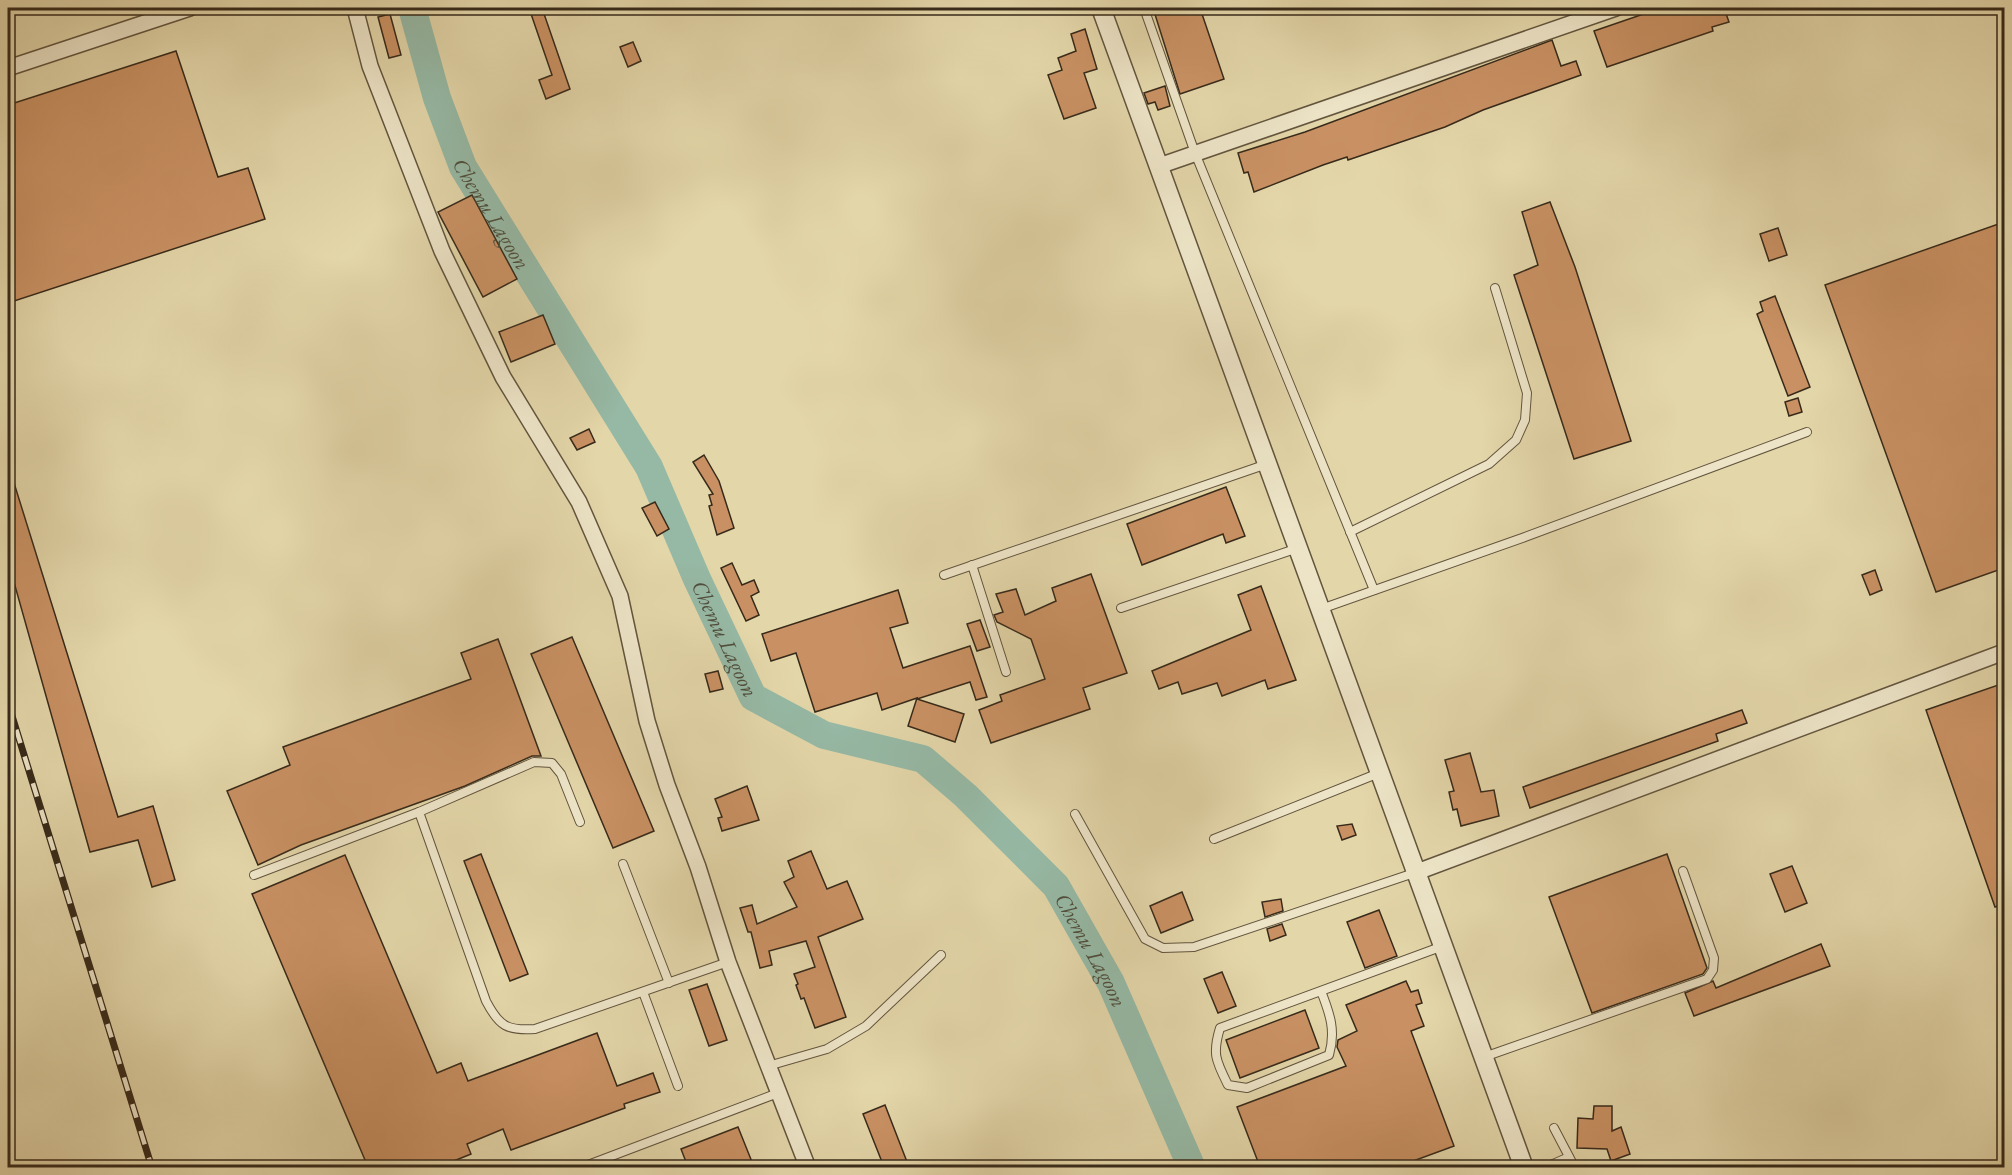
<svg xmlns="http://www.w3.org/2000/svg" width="2012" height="1175" viewBox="0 0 2012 1175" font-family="'EB Garamond',serif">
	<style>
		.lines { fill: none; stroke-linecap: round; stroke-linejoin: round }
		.river { stroke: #96b9a5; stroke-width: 28 }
		.building { fill: #c99163; stroke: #372a1a; stroke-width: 1.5 }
		.service-casing { stroke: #62553e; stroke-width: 10 }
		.minor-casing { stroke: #62553e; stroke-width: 18 }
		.tertiary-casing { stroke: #62553e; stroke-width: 21 }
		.service { stroke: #ede4c7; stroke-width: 8 }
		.minor { stroke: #ede4c7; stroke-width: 15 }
		.tertiary { stroke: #ede4c7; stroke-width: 18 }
		.rail-casing { stroke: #372a1a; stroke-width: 7 }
		.rail { stroke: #ede4c7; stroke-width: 4.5; stroke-dasharray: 14; stroke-linecap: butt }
		.labels { text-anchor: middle; stroke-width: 6; stroke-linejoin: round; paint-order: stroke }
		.water-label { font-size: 22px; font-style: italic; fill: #4f4e3d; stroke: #ede4c7 }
	</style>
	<rect width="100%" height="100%" fill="#e3d6a9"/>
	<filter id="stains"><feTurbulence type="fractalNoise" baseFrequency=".00333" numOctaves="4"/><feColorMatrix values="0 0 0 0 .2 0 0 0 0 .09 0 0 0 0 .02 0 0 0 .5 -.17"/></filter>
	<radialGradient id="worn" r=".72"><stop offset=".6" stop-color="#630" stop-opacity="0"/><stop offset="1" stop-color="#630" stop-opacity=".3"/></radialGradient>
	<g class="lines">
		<!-- river -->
		<path class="river" id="s1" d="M412,8L437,98L463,167L649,467L697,579L753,697L824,735L923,759L966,796L1056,886L1111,983L1192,1168"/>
	</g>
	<!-- building -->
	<g class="building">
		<polygon points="529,8 542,8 570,89 546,99 539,80 552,75"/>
		<polygon points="1153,8 1200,8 1224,79 1180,94"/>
		<polygon points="1661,8 1724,8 1729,22 1712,27 1713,31 1607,67 1594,31"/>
		<polygon points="390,14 401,55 389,58 378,17"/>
		<polygon points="1085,29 1097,69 1084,73 1096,108 1064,119 1048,75 1062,70 1058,58 1076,51 1071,34"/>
		<polygon points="1552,40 1561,66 1576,61 1581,75 1483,110 1445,127 1348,160 1347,157 1323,165 1254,192 1248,172 1244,173 1238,153 1305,132"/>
		<polygon points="633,42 641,61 628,67 620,47"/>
		<polygon points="176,51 218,177 248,168 265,219 8,303 8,133 14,131 8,105"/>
		<polygon points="1165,86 1170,106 1158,110 1155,102 1148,104 1144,93"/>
		<polygon points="472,195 517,279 483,297 438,212"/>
		<polygon points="1550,202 1575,267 1631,441 1574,459 1514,275 1538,265 1522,212"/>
		<polygon points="2004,222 2004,568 1936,592 1825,285"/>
		<polygon points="1778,228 1787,255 1769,261 1760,234"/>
		<polygon points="1775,296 1810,387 1788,396 1757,314 1763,311 1760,302"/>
		<polygon points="543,315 555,344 511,362 499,332"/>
		<polygon points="1798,398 1802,412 1789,416 1785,402"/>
		<polygon points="589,429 595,442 577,450 570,438"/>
		<polygon points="704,455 719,481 734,528 717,535 709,506 712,505 709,495 713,494 693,462"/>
		<polygon points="8,470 10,470 118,817 153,806 175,880 152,887 138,840 90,852 8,561"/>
		<polygon points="1226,487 1245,536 1226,543 1223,534 1142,565 1127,524"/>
		<polygon points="655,502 669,529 657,536 642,508"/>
		<polygon points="732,563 742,585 754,580 759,592 751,596 759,615 746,621 721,568"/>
		<polygon points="1875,570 1882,590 1870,595 1862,575"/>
		<polygon points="1091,574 1127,673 1083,688 1090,709 991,743 979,710 1002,701 1000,695 1045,679 1031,639 997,622 994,615 1003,612 996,594 1016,589 1025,615 1056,601 1052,588"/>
		<polygon points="1261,586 1296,680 1268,689 1265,680 1222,696 1217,683 1182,694 1178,682 1159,689 1152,671 1251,630 1238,595"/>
		<polygon points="898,590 908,623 890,628 903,668 970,646 987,697 976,700 970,682 917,699 964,714 955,742 908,726 917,698 882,710 877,693 815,712 796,653 771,661 762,634"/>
		<polygon points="980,620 990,647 977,651 967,624"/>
		<polygon points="572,637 654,831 613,848 531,654"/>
		<polygon points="498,639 541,756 532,756 465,786 301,845 258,865 227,791 290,765 283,747 471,679 461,653"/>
		<polygon points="718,671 723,689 710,692 705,674"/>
		<polygon points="2004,683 2004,904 1995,907 1926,710"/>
		<polygon points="1742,710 1747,723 1716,734 1718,741 1530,808 1523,787"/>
		<polygon points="1470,753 1481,792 1494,790 1499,816 1461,826 1457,809 1453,810 1449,792 1454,791 1445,760"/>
		<polygon points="747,786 759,820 722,831 718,818 722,817 715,799"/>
		<polygon points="1352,824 1356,835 1342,840 1337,826"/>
		<polygon points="811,851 827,889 847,881 863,919 818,937 846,1017 815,1028 804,998 801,999 796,985 798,984 794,974 815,967 806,941 769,951 772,965 760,968 751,932 748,932 740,908 752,905 757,924 797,907 784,882 794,877 788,861"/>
		<polygon points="481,854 528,974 510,981 464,861"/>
		<polygon points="1667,854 1707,968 1703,974 1592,1013 1549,897"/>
		<polygon points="345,855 437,1073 461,1063 468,1081 597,1033 617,1086 653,1073 660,1092 624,1104 625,1108 511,1150 503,1129 467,1144 471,1154 439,1167 368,1167 252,894"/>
		<polygon points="1792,866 1807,903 1785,912 1770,874"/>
		<polygon points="1182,892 1193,920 1161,933 1150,906"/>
		<polygon points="1281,899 1283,911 1265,917 1262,902"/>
		<polygon points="1379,910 1397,956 1365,968 1347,922"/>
		<polygon points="1282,924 1286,935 1270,941 1267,929"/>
		<polygon points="1821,944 1830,966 1694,1016 1685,993 1713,981 1716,988"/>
		<polygon points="1222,972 1236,1006 1218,1013 1204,979"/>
		<polygon points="1406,981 1411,992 1418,990 1422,1003 1416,1005 1424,1026 1411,1031 1454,1146 1397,1167 1260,1167 1237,1107 1346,1066 1337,1047 1338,1040 1357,1031 1346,1005"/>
		<polygon points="707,984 727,1040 709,1046 689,990"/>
		<polygon points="1305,1010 1319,1048 1240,1078 1226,1040"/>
		<polygon points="885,1105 909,1167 884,1167 863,1114"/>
		<polygon points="1594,1106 1612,1106 1612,1131 1621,1127 1630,1154 1611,1161 1607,1149 1577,1148 1578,1118 1593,1119"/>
		<polygon points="738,1127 754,1167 688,1167 681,1149"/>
	</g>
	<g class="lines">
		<!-- service casing -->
		<g class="service-casing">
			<g id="service">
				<polyline points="1144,8 1195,153 1374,590"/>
				<polyline points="1350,532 1489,464 1516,440 1525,420 1527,393 1495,288"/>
				<polyline points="972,565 1006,672"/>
				<polyline points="944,575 1267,464"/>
				<polyline points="1121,608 1298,548"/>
				<polyline points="1321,609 1525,537 1807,432"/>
				<polyline points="1075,814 1145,939 1163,948 1194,947 1417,872"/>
				<path d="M580,822L561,774L552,763L534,762L419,812L486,1001C499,1026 507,1031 535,1029L728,962"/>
				<polyline points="1214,839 1379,773"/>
				<polyline points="623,864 669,983"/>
				<polyline points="254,875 419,812"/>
				<path d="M1321,991C1330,1014 1336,1031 1329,1055L1247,1088L1228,1085C1216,1061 1212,1054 1220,1028L1443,946"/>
				<polyline points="643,992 678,1086"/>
				<polyline points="1484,1057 1707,979 1713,970 1714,958 1683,871"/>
				<polyline points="768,1066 827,1049 866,1026 941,955"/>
				<polyline points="1554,1128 1575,1168"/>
				<polyline points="580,1168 778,1093"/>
				<polyline points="1544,1168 1569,1157"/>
			</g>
		</g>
		<!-- minor casing -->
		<g class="minor-casing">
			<g id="minor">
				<polyline points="355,8 370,66 442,251 503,377 579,502 620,596 647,721 667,785 698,867 728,962 808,1168"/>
				<polyline points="8,68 190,8"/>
				<polyline points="1159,166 1616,8"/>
				<polyline points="1417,872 2004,652"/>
			</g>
		</g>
		<!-- tertiary casing -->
		<g class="tertiary-casing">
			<polyline id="tertiary" points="1101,8 1524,1168"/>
		</g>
		<!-- service -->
		<use href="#service" class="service"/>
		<!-- minor -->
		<use href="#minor" class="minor"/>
		<!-- tertiary -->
		<use href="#tertiary" class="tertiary"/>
		<!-- rail casing -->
		<g class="rail-casing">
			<polyline id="rail" points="8,703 152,1168"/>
		</g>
		<!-- rail -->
		<use href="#rail" class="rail"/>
	</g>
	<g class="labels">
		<!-- water labels -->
		<g class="water-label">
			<text dy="8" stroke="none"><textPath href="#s1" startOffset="222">Chemu Lagoon</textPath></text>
			<text dy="8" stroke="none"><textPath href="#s1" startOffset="708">Chemu Lagoon</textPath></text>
			<text dy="8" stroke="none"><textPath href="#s1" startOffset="1212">Chemu Lagoon</textPath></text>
		</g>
	</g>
	<!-- margin -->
	<rect width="2012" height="1175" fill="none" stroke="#e3d6a9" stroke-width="30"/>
	<rect x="9" y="9" width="1994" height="1157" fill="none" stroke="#372a1a" stroke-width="3"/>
	<rect x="15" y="15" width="1982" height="1145" fill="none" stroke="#372a1a" stroke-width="1.5"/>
	<rect width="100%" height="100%" filter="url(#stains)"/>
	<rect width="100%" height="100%" fill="url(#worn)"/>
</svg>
